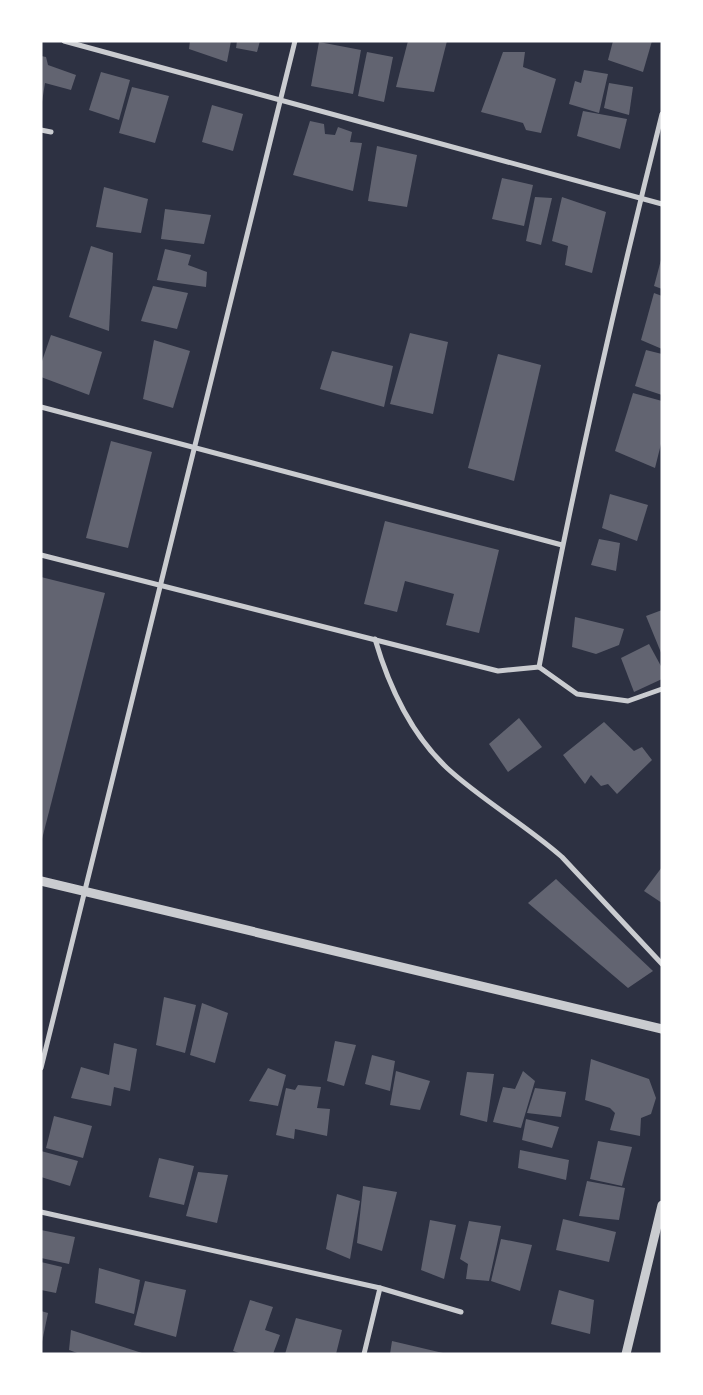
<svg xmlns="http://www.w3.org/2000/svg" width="703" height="1395" viewBox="0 0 703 1395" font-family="'Nunito Sans',sans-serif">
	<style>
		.building { fill: #626471 }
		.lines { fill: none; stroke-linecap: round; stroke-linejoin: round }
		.minor { stroke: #caccd0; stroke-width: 5 }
		.tertiary { stroke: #caccd0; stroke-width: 9 }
	</style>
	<rect width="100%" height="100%" fill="#2d3142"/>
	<!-- building -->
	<g class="building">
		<polygon points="190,41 231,41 227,62 189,49"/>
		<polygon points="237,41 260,41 257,52 236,48"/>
		<polygon points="408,41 447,41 434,92 396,87"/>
		<polygon points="613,41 652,41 643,72 608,60"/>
		<polygon points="319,42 361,50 353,94 311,86"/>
		<polygon points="367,52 393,57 384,102 358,96"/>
		<polygon points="503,52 525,52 523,67 556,79 541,133 526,130 523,123 481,112"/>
		<polygon points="41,56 46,57 48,65 76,75 71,90 45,83 42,102"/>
		<polygon points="584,70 608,74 599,113 569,104 575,81 581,83"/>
		<polygon points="101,72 130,80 119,120 89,110"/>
		<polygon points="609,83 633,87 629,115 604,108"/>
		<polygon points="132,87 169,96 155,143 119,133"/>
		<polygon points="212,105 243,114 233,151 202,142"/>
		<polygon points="583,111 627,119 620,149 577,136"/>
		<polygon points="310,121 324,124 325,134 335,135 338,127 352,132 350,142 362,143 353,191 293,175"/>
		<polygon points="377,146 417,155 407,207 368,201"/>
		<polygon points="502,178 533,185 524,226 492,219"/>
		<polygon points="104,187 148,199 141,233 96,227"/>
		<polygon points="535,197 552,198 541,245 526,241"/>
		<polygon points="562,197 606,212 592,273 565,265 568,246 552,241"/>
		<polygon points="165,209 211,215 204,244 161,239"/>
		<polygon points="91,246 113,253 109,331 69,317"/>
		<polygon points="165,249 191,255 188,265 207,272 206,287 157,280"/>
		<polygon points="661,260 662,260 662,289 654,286"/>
		<polygon points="153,286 188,293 177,329 141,321"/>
		<polygon points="654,293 662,296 662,349 641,340"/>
		<polygon points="410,333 448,342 433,414 390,404"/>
		<polygon points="51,335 102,352 89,395 41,377 41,364"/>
		<polygon points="154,340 190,351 173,408 143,399"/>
		<polygon points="646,350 662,354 662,395 635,386"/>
		<polygon points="332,351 393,366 384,407 320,389"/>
		<polygon points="498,354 541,365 514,481 468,468"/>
		<polygon points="633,393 662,401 662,440 655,468 615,451"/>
		<polygon points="111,441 152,452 128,548 86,538"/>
		<polygon points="610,494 648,505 637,541 602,528"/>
		<polygon points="385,521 499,550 479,633 446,625 454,594 405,581 397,612 364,604"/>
		<polygon points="599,539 620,543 616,571 591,565"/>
		<polygon points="41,577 105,593 42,839 41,839"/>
		<polygon points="662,610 662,655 646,616"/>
		<polygon points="575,617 624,629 619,645 596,654 572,647"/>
		<polygon points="649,644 662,668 662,679 634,692 621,658"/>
		<polygon points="519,718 542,747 508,772 489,744"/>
		<polygon points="604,722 634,751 642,747 652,760 617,794 608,784 601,786 591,775 585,784 563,755"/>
		<polygon points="662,867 662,903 644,891"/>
		<polygon points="556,879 653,971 628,988 528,903"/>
		<polygon points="164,997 196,1005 185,1053 156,1045"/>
		<polygon points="202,1003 228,1013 215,1063 190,1055"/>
		<polygon points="335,1041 356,1045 344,1086 327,1081"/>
		<polygon points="114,1043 137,1049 130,1091 114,1087 111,1106 71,1098 81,1067 109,1075"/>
		<polygon points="372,1055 395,1061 390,1091 365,1084"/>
		<polygon points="591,1059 649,1079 656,1098 651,1114 641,1118 640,1136 610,1130 615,1113 610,1108 585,1100"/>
		<polygon points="268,1068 286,1075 278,1106 249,1101"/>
		<polygon points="396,1071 430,1081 420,1110 390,1105"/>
		<polygon points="523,1071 535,1081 521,1128 493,1122 503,1087 515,1089"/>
		<polygon points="467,1072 494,1074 487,1122 460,1115"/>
		<polygon points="298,1085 321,1087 317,1108 330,1109 327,1136 295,1129 294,1139 276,1135 286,1088 295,1090"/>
		<polygon points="535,1088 566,1092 561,1117 527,1113"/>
		<polygon points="54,1116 92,1126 83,1158 46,1148"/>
		<polygon points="526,1119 559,1127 552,1148 522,1140"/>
		<polygon points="598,1141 632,1147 622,1186 590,1179"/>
		<polygon points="520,1150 569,1160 566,1180 518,1168"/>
		<polygon points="41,1151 78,1161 70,1186 41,1177"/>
		<polygon points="159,1158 194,1166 184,1205 149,1197"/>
		<polygon points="198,1172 228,1175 217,1223 186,1216"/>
		<polygon points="587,1181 625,1188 619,1220 579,1216"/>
		<polygon points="363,1186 397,1192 382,1251 357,1243"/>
		<polygon points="337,1194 360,1201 350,1259 326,1249"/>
		<polygon points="563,1219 616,1232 609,1262 556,1250"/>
		<polygon points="430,1220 456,1225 444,1279 421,1270"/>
		<polygon points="469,1221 501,1226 489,1281 466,1279 468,1264 460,1259"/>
		<polygon points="41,1230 75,1237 69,1264 41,1258"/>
		<polygon points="501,1239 532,1245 520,1291 491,1281"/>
		<polygon points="41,1262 62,1267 56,1293 41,1290"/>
		<polygon points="99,1268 140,1280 134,1314 95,1303"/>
		<polygon points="145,1281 186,1290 176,1337 134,1325"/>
		<polygon points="559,1290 594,1300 590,1334 551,1324"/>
		<polygon points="250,1300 273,1307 265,1330 280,1335 273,1354 242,1354 233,1351"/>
		<polygon points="41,1311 48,1313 42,1342 41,1342"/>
		<polygon points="296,1318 342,1330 336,1354 285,1354"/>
		<polygon points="71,1330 142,1353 142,1354 80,1354 69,1350"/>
		<polygon points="392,1341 443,1353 443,1354 390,1354"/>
	</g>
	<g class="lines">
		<!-- minor -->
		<g class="minor">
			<polyline points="64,41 662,204"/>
			<polyline points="41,130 51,132"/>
			<polyline points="41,407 562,545"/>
			<path d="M41,555L498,671L539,667C574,482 616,297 662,114"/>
			<path d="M375,639C389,687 410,733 447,768C483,801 526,825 562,857L662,964"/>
			<polyline points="539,667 577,694 628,701 662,689"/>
			<polyline points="41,1068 295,41"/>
			<polyline points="41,1212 380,1288 461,1312"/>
			<polyline points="364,1354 380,1288"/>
		</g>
		<!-- tertiary -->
		<g class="tertiary">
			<polyline points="41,881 662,1029"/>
			<polyline points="626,1354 662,1205"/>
		</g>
	</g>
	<!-- border -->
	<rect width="703" height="1395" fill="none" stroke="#ffffff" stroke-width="85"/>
</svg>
